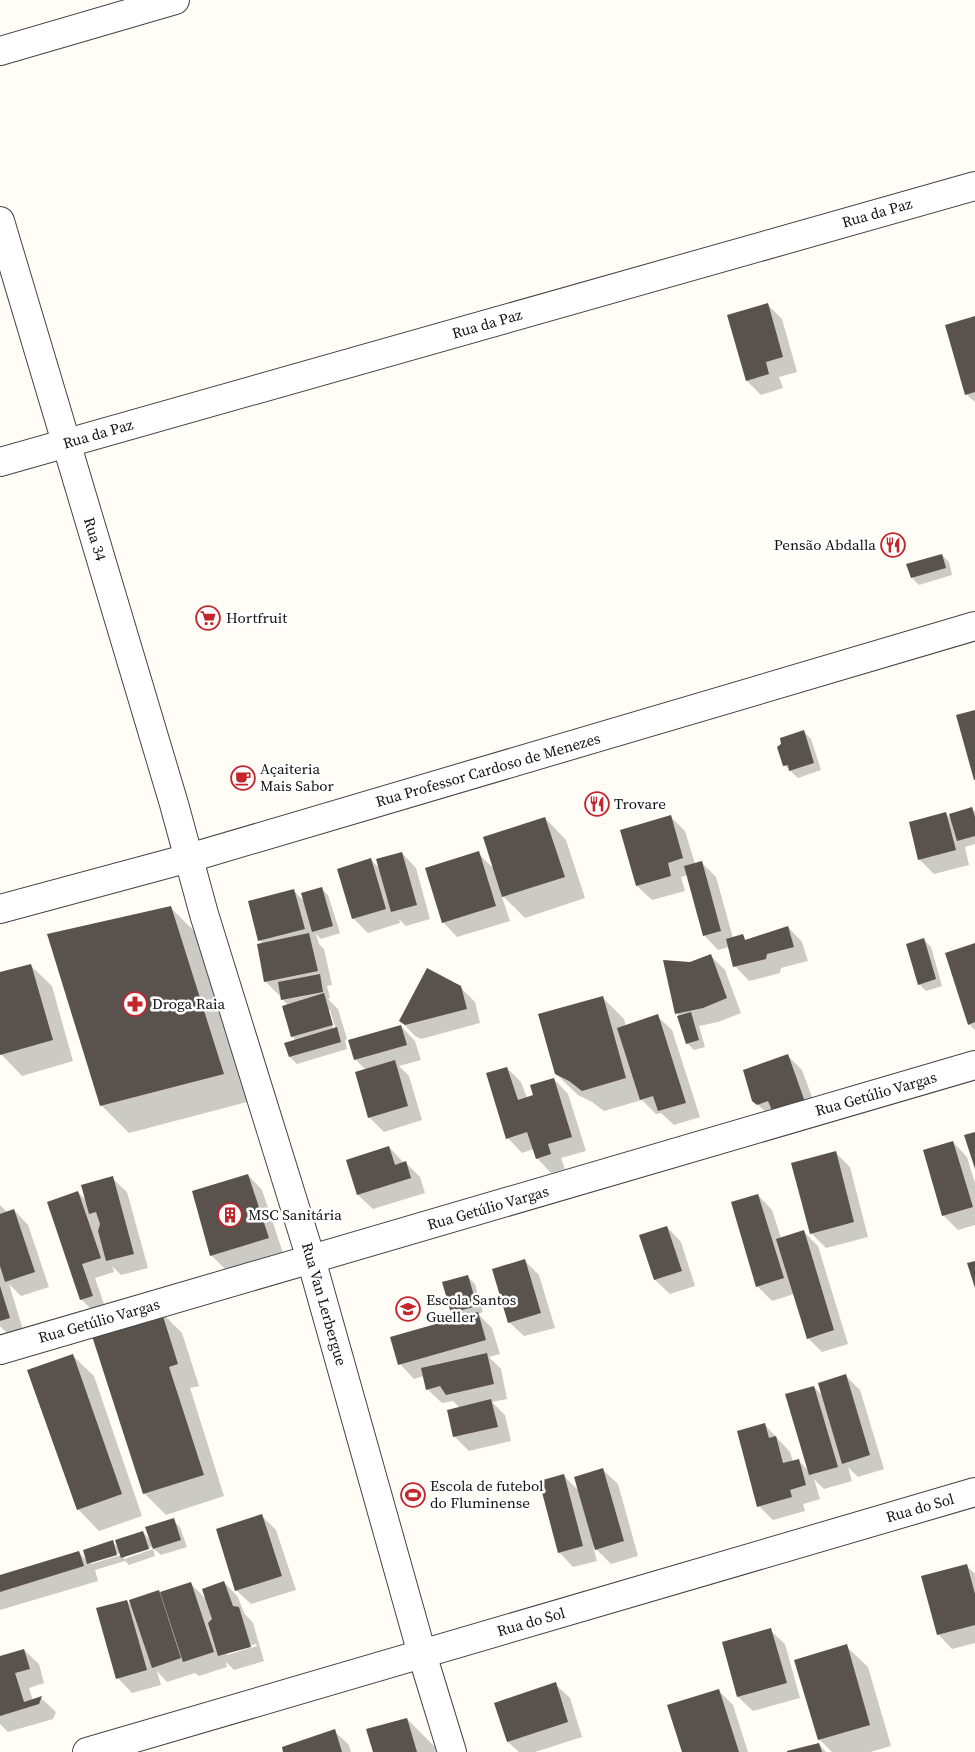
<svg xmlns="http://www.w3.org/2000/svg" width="975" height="1752" viewBox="0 0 975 1752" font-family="'Source Serif 4',serif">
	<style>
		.shadow { fill: #0003; fill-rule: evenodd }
		.building { fill: #5a524d }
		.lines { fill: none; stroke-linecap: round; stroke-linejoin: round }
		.minor-casing { stroke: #444; stroke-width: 30 }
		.tertiary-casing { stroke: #444; stroke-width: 30 }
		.minor { stroke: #fff; stroke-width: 28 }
		.tertiary { stroke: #fff; stroke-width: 28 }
		.labels { text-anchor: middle; stroke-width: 5; stroke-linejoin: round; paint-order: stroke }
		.street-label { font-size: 15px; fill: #111; stroke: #fff }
		.poi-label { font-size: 15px; fill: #111; stroke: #fff; text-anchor: start }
	</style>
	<rect width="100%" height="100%" fill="#fffdf5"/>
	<!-- shadow -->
	<g class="shadow">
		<polygon points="768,305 782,319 797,372 779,377 783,388 761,395 747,381"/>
		<polygon points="975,318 975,402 966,394"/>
		<polygon points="942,555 949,562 952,575 919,585 912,578"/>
		<polygon points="804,732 811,739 821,770 798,778 784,765"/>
		<polygon points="972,808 975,812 975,844 965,847 969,865 934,874 919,859 945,813 952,820"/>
		<polygon points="671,817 685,831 695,864 702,863 716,877 733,938 742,936 747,941 788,927 802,942 808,961 781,968 780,973 749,981 735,966 729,947 718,950 704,935 688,875 681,877 685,891 652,900 637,886"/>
		<polygon points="545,818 566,840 585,898 525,918 501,894 510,921 457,937 443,922 478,853 495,870"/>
		<polygon points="402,853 416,868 430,919 406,926 399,919 400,923 368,933 353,918 371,860 380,869"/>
		<path d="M321,888L328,895L340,933L321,939L316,934L319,944L324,949L332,985L327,986L330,998L328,999L338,1009L347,1039L345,1040L347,1049L297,1064L290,1057L296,1041L292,1036L288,1005L283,1000L282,996H280L266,982L258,945L263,944L260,941L293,890L305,902ZM328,1010H330L336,1030L334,1031Z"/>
		<polygon points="171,908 198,935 251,1101 129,1133 101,1105"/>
		<polygon points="924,940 931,947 942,986 926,991 919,984"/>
		<polygon points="975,945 975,1030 969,1024"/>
		<polygon points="710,955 725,970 741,1013 718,1022 699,1026 705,1047 694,1050 687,1043 680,1017 677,1013 690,963"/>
		<polygon points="30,965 52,986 73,1061 22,1076 0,1053 0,974"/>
		<polygon points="460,987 475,1002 480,1023 421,1039 415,1036 401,1021"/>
		<polygon points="602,997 624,1019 626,1026 657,1016 672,1030 700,1117 674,1125 661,1113 656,1114 642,1100 604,1111 592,1102 578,1095 556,1074"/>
		<polygon points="401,1026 415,1041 421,1060 399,1066 409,1076 422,1120 384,1132 369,1117 366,1070 355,1059"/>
		<polygon points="788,1056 802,1070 819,1116 773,1119 753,1100"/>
		<polygon points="507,1068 521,1082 527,1098 534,1096 554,1079 568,1094 586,1151 561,1158 565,1169 551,1173 537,1158 534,1149 522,1153 508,1138"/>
		<polygon points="953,1142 967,1157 975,1183 975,1225 958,1230 943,1215"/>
		<polygon points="389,1147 404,1163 406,1163 420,1177 425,1193 373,1209 358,1195 347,1160"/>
		<polygon points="835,1152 850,1167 868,1237 826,1248 811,1233"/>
		<polygon points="248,1175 262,1190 283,1253 226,1270 211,1255"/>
		<polygon points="112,1178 127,1192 148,1268 121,1275 112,1266 114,1272 95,1278 106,1310 96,1314 81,1299 78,1192 87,1201"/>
		<polygon points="758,1195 772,1210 781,1238 804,1232 818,1246 848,1344 822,1352 808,1338 794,1294 772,1301 757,1286"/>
		<polygon points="0,1205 7,1212 14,1210 28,1225 49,1287 21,1296 9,1284 24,1333 10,1336 0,1326"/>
		<polygon points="667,1227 681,1242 695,1286 670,1294 655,1280 641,1236"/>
		<polygon points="525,1261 539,1275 555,1328 524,1336 509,1322"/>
		<polygon points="468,1277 475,1284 483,1312 478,1314 492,1328 500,1354 489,1357 501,1369 507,1399 492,1402 505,1415 511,1441 469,1451 454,1436 460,1408 453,1401 442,1403 427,1389 424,1376 414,1379 400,1364 458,1319 452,1312"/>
		<polygon points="161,1312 182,1333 199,1386 190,1388 224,1496 166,1515 144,1493"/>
		<polygon points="72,1355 94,1376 142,1516 99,1531 78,1509"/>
		<polygon points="845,1375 860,1390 884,1469 858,1477 848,1467 852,1481 824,1489 814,1479 820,1499 803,1504 805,1511 773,1520 759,1506 765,1425 790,1452 793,1462 799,1461 809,1471 814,1387 823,1396"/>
		<polygon points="603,1470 618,1484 638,1556 611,1564 593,1546 597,1561 573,1567 559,1552 564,1476 580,1492"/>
		<polygon points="262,1516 276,1530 296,1590 251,1604 236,1590"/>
		<path d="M173,1520L180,1527L187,1547L161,1555L154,1549L155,1546L124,1556V1559L153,1549L155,1556L129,1565L125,1561L95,1570L98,1581L0,1610V1577L79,1552L87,1561L112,1542L119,1548L143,1532L151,1541ZM123,1552L124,1554L91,1564V1562Z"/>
		<polygon points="967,1566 975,1574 975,1643 952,1649 938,1634"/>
		<path d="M224,1582L238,1597L244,1613L253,1623L264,1661L234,1670L226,1662L227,1667L199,1676L195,1673L167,1682L157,1671L161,1685L132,1693L118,1678L127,1601L133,1607L131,1601L191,1584L207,1600ZM256,1644L257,1646L227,1655V1652Z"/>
		<polygon points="770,1630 785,1644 800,1698 753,1711 738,1697"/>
		<polygon points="846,1646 868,1667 891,1746 870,1752 832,1752 819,1739"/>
		<polygon points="24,1650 39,1664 44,1683 29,1688 33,1701 41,1698 56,1712 53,1719 8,1732 0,1724 0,1657"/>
		<polygon points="555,1684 570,1698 582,1737 535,1752 519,1752 508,1742"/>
		<polygon points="719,1691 733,1705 748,1752 683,1752"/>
		<polygon points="407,1719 435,1747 436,1752 374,1752"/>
		<polygon points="334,1731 349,1745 351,1752 285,1752"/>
		<polygon points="819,1744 826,1752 790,1752"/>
	</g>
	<!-- building -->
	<g class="building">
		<polygon points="768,303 783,357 766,362 769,374 746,381 727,315"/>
		<polygon points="975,316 975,392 965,395 945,325"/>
		<polygon points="942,554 946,568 911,578 906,564"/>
		<polygon points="975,710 975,780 974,780 956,715"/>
		<polygon points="804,730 814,763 789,771 788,765 783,766 777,747 781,744 780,738"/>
		<polygon points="972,807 975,817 975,836 957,841 949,814"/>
		<polygon points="946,812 956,850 918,860 909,822"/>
		<polygon points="671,815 683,858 668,863 671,876 636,886 620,830"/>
		<polygon points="545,817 565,877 502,897 483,837"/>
		<polygon points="479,851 496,906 442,923 425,868"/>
		<polygon points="402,852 417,905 391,912 376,859"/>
		<polygon points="371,858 386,909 352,919 337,869"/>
		<polygon points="702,861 721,931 703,936 684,866"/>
		<polygon points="322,887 333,926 312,932 301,893"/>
		<polygon points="294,889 305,929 258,941 248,901"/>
		<polygon points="171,906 224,1074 100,1106 47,934"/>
		<polygon points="788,926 794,947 767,954 766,959 733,967 726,939 743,934 745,940"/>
		<polygon points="309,933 318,971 264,982 257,944"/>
		<polygon points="924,938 936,979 918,985 906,944"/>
		<polygon points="975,943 975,1022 968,1025 945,953"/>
		<polygon points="711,954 727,998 703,1008 675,1014 663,960 690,962"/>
		<polygon points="31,964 53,1040 0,1055 0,972"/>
		<polygon points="427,968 461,986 467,1009 405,1025 399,1021"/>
		<polygon points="320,974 323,992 281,1000 278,982"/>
		<polygon points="324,993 333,1025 291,1037 282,1006"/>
		<polygon points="603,996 626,1078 582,1091 569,1081 555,1074 538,1014"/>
		<polygon points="691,1012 699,1040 686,1044 677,1016"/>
		<polygon points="658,1014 686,1103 658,1111 653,1096 640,1100 617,1028"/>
		<polygon points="401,1025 407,1045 354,1060 348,1040"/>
		<polygon points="337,1027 341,1042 289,1057 284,1043"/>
		<polygon points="788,1054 805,1102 773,1113 768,1101 757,1105 752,1101 743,1070"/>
		<polygon points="395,1060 408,1106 368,1118 355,1072"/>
		<polygon points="507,1067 518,1100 533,1095 530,1085 554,1078 572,1137 548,1144 551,1154 536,1159 527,1132 506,1139 486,1073"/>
		<polygon points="975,1132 975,1169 964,1135"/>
		<polygon points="953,1141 973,1207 942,1216 923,1150"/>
		<polygon points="389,1146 395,1165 406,1161 411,1178 357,1195 346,1160"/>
		<polygon points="836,1151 854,1222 810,1234 791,1163"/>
		<polygon points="248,1174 269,1238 210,1256 192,1191"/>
		<polygon points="113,1176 134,1254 106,1261 98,1231 100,1224 96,1212 89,1214 81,1185"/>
		<polygon points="78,1191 101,1258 82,1264 93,1296 80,1300 47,1202"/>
		<polygon points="758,1194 784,1278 756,1287 731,1202"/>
		<polygon points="14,1209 35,1272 5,1282 0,1266 0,1214"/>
		<polygon points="667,1226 682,1271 654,1280 639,1235"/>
		<polygon points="804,1230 834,1330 807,1339 776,1239"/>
		<polygon points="525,1259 541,1313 508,1323 492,1269"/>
		<polygon points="975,1261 975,1288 967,1263"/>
		<polygon points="468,1275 477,1306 451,1313 442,1282"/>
		<polygon points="0,1286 10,1318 0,1321"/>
		<polygon points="161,1310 178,1364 169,1367 204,1475 143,1494 91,1333"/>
		<polygon points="478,1312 486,1340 398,1365 390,1337"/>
		<polygon points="487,1353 494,1384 446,1395 440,1386 426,1390 421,1368"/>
		<polygon points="73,1354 122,1494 77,1510 27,1370"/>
		<polygon points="846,1374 870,1455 842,1464 818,1383"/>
		<polygon points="814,1386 838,1467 809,1475 785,1394"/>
		<polygon points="491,1399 498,1427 453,1437 447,1410"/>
		<polygon points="765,1423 769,1438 776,1436 783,1463 799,1459 806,1485 790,1490 792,1497 757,1507 737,1431"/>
		<polygon points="603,1468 624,1541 595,1550 574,1477"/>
		<polygon points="564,1474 583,1546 558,1553 539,1481"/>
		<polygon points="262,1514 282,1576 235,1591 216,1529"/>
		<polygon points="174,1518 181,1540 153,1549 145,1527"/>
		<polygon points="143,1531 149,1549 121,1558 115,1540"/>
		<polygon points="113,1540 117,1555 87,1564 83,1550"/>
		<polygon points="79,1551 84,1566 0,1592 0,1575"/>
		<polygon points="967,1564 975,1594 975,1625 937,1635 921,1576"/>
		<polygon points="224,1581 233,1606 239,1607 251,1647 218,1656 208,1623 212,1619 202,1589"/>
		<polygon points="191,1582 214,1652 183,1662 160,1592"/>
		<polygon points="159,1590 181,1658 152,1668 129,1600"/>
		<polygon points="127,1600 147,1670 116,1679 96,1608"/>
		<polygon points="771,1628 787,1683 737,1697 722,1642"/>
		<polygon points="847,1644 870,1725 818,1740 794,1660"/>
		<polygon points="24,1649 30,1669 15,1673 24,1702 42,1696 39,1704 0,1716 0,1656"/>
		<polygon points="556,1682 568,1722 507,1742 494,1703"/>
		<polygon points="719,1689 739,1752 682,1752 667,1705"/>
		<polygon points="407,1718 417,1752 373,1752 366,1729"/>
		<polygon points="335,1729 342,1752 283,1752 282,1747"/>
		<polygon points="819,1743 822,1752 787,1752 787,1751"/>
	</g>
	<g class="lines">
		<!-- minor casing -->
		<g class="minor-casing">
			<g id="minor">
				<polyline points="0,51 175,0"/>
				<polyline points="0,462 975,186"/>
				<polyline points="0,1350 975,1065"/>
				<polyline points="87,1752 975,1492"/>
			</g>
		</g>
		<!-- tertiary casing -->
		<g class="tertiary-casing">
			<g id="tertiary">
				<polyline points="0,221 174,804 204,914 311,1259 422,1654 452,1752"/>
				<polyline points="0,909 189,858 975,626"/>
			</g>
		</g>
		<!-- minor -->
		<use href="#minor" class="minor"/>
		<!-- tertiary -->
		<use href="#tertiary" class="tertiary"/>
	</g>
	<!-- icons -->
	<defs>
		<g id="restaurant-ring" transform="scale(1.25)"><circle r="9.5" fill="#fff" stroke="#c4262e" stroke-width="1.5"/><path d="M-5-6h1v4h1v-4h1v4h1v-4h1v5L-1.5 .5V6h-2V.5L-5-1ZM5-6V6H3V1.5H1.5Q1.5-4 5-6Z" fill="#c4262e"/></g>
		<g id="supermarket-ring" transform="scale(1.25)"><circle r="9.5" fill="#fff" stroke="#c4262e" stroke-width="1.5"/><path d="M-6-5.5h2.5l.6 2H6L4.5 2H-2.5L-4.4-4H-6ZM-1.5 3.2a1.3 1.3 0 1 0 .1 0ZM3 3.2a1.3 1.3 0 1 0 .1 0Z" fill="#c4262e"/></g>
		<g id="cafe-ring" transform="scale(1.25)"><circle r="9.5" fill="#fff" stroke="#c4262e" stroke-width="1.5"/><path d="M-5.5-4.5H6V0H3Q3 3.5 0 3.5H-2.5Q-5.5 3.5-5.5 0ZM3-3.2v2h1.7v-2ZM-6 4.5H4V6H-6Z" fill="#c4262e"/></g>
		<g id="pharmacy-ring" transform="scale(1.25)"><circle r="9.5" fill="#fff" stroke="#c4262e" stroke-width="1.5"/><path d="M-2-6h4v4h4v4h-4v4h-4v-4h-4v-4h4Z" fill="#c4262e"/></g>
		<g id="building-ring" transform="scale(1.25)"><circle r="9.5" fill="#fff" stroke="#c4262e" stroke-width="1.5"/><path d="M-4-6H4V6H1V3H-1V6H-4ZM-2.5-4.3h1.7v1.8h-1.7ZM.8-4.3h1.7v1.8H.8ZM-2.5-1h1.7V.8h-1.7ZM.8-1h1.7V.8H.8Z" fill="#c4262e"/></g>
		<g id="school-ring" transform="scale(1.25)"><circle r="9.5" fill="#fff" stroke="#c4262e" stroke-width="1.5"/><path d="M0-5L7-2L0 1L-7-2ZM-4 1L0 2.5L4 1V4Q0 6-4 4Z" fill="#c4262e"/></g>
		<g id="stadium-ring" transform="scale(1.25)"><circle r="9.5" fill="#fff" stroke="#c4262e" stroke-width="1.5"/><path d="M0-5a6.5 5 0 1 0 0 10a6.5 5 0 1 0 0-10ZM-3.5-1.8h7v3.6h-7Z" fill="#c4262e"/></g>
	</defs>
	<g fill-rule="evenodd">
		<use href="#restaurant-ring" x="893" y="545"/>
		<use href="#supermarket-ring" x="208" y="618"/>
		<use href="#cafe-ring" x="243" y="778"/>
		<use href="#restaurant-ring" x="597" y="804"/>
		<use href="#pharmacy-ring" x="135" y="1004"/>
		<use href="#building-ring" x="230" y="1215"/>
		<use href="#school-ring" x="408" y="1309"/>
		<use href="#stadium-ring" x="413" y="1495"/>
	</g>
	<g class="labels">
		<!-- street labels -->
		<g class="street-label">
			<text transform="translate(877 213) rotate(-16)" y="5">Rua da Paz</text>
			<text transform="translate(487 324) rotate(-16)" y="5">Rua da Paz</text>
			<text transform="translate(98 434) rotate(-16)" y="5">Rua da Paz</text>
			<text transform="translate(95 539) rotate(73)" y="5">Rua 34</text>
			<text transform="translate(488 770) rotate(-16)" y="5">Rua Professor Cardoso de Menezes</text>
			<text transform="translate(876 1094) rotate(-16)" y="5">Rua Getúlio Vargas</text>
			<text transform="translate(488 1208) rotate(-16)" y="5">Rua Getúlio Vargas</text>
			<text transform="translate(324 1304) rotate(74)" y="5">Rua Van Lerbergue</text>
			<text transform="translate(99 1321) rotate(-16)" y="5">Rua Getúlio Vargas</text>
			<text transform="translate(920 1508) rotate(-16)" y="5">Rua do Sol</text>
			<text transform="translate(531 1622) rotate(-16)" y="5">Rua do Sol</text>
		</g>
		<!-- poi labels -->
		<g class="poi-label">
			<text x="876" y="550" text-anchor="end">Pensão Abdalla</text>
			<text x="226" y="623">Hortfruit</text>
			<text x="260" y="774">Açaiteria<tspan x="260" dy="17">Mais Sabor</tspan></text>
			<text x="614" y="809">Trovare</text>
			<text x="152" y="1009">Droga Raia</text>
			<text x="248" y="1220">MSC Sanitária</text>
			<text x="426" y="1305">Escola Santos<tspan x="426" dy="17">Gueller</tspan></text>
			<text x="430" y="1491">Escola de futebol<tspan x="430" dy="17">do Fluminense</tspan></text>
		</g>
	</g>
</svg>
